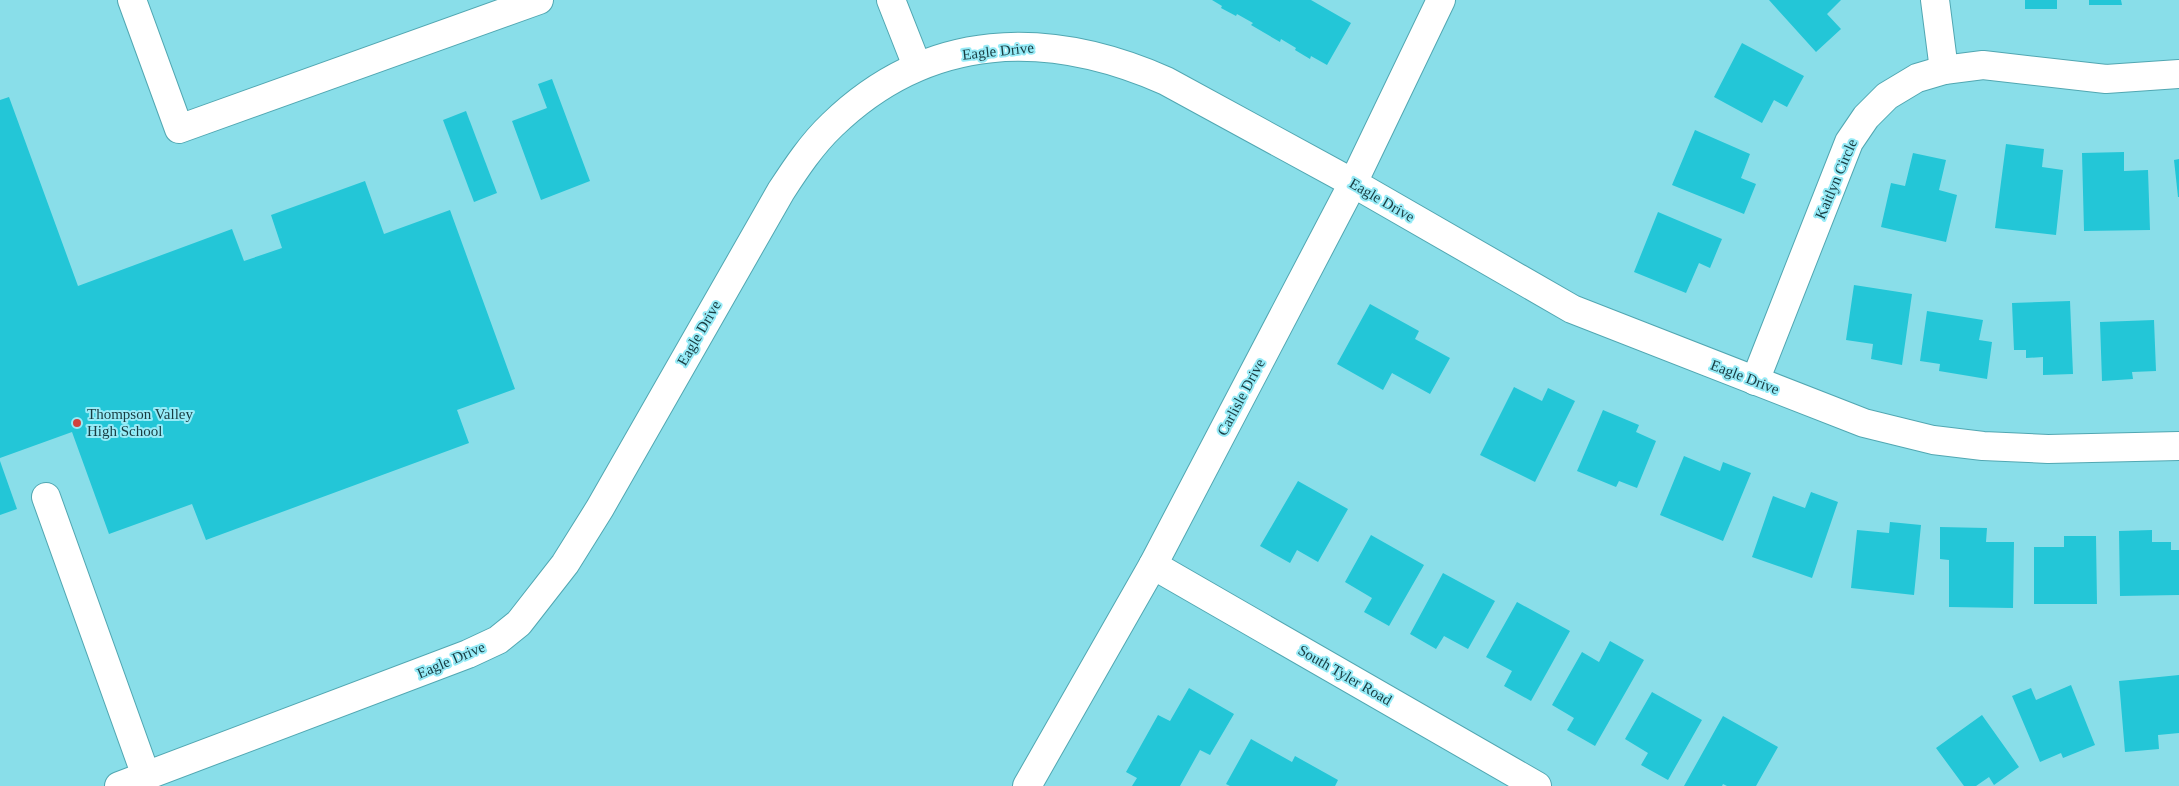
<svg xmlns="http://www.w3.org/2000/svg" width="2179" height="786" viewBox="0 0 2179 786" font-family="Georgia,serif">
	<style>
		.building { fill: #23c6d7 }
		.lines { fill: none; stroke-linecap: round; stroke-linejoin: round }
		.minor-casing { stroke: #51a7b2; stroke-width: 30 }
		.minor { stroke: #fff; stroke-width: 28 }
		.poi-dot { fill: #d1423d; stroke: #96ebf7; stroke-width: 2 }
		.labels { text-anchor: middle; stroke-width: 4; stroke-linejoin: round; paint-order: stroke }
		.street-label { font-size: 15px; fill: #183c41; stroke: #96ebf7 }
		.poi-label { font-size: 15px; fill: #183c41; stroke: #96ebf7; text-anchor: start }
	</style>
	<rect width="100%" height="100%" fill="#89dee9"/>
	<!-- building -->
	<g class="building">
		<polygon points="1212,0 1311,0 1351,23 1327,65 1311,56 1310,59 1295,50 1296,48 1281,39 1280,42 1251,25 1253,23 1237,14 1236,16 1221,8 1222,6"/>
		<polygon points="1769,0 1841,0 1827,14 1841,29 1816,52"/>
		<rect x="2025" y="0" width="32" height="9"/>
		<polygon points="2089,0 2121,0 2122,5 2089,5"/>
		<polygon points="1742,43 1804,76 1787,107 1774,100 1762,123 1714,97"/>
		<polygon points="552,79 590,181 541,200 512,121 547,108 538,84"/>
		<polygon points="9,97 78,286 232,229 244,261 282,248 271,215 365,181 384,234 450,210 515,389 457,410 469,443 206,540 192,504 109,534 72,432 0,458 0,100"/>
		<polygon points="466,111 497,193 474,202 443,120"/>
		<polygon points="1695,130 1750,154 1741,178 1756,184 1744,214 1672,185"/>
		<polygon points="2006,144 2044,149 2042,167 2063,170 2056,235 1995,228"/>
		<polygon points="2124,152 2124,171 2148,170 2150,230 2084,231 2082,153"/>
		<polygon points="1913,153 1946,160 1939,190 1957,195 1946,242 1881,227 1891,183 1905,186"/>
		<polygon points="2179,159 2179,197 2178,197 2174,160"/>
		<polygon points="1658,212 1722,239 1710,268 1699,263 1686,293 1634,272"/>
		<polygon points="1854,285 1912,294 1902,365 1871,359 1873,344 1846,340"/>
		<polygon points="2070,301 2073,374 2043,375 2043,357 2026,358 2026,350 2014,350 2012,303"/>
		<polygon points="1370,304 1419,331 1415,339 1450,358 1430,394 1392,373 1383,390 1337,364"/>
		<polygon points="1927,311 1983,320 1979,340 1992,342 1987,379 1939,371 1940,364 1920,361"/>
		<polygon points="2154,320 2156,371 2132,372 2133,379 2102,381 2100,322"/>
		<polygon points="1514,387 1542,401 1548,388 1575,401 1535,482 1480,455"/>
		<polygon points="1603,410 1639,425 1636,432 1656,441 1637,488 1619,481 1616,487 1577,471"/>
		<polygon points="1684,456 1720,471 1723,462 1751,473 1723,541 1660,515"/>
		<polygon points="0,461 17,509 0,515"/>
		<polygon points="1298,481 1348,509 1318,562 1297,550 1290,563 1260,546"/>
		<polygon points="1811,492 1838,502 1812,578 1752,557 1773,496 1805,508"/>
		<polygon points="1890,522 1921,525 1914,595 1851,588 1857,530 1889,533"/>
		<polygon points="1940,527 1987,528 1986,542 2014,542 2013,608 1949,607 1949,560 1940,559"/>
		<polygon points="2152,530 2152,542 2171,542 2171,550 2179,550 2179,595 2120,596 2119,531"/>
		<polygon points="1371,535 1424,565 1389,626 1364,612 1372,598 1345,582"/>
		<polygon points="2064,536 2096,536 2097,604 2034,604 2034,547 2064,547"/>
		<polygon points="1443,573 1495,601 1468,649 1444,636 1436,649 1410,634"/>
		<polygon points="1517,602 1570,631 1531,701 1504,686 1512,671 1486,657"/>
		<polygon points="1610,641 1644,660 1595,746 1567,730 1574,718 1552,705 1582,652 1599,662"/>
		<polygon points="2179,675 2179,733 2158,735 2159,749 2125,752 2119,681"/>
		<polygon points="2071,685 2095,745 2063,758 2061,753 2040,762 2012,696 2031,688 2036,700"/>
		<polygon points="1189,688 1234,714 1210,755 1200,750 1180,786 1132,786 1137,778 1126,772 1158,715 1170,721"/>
		<polygon points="1652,692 1702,720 1668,780 1641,765 1648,753 1625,739"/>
		<polygon points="1982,715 2019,767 1994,785 1989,777 1976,786 1964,786 1936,748"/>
		<polygon points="1723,716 1778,747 1756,786 1727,786 1723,784 1722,786 1684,786"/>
		<polygon points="1251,739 1292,762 1295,756 1338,780 1335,786 1230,786 1226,784"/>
	</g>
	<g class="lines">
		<!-- minor casing -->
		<g class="minor-casing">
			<g id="minor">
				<polyline points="132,0 179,129 539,0"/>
				<polyline points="891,0 917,66"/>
				<polyline points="1935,0 1944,70"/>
				<polyline points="1755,381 1849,142 1866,117 1887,96 1917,78 1944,70 1983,65 2106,79 2179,74"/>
				<polyline points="46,497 146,776"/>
				<polyline points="1153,565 1537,786"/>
				<path d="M119,786L468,654L498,640L519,623L565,564L600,508L781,191C796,168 812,144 832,125C929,31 1048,29 1166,81L1353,183L1572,309L1864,423L1933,440L1983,446L2048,449L2179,446"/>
				<polyline points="1027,786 1153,565 1353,183 1441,0"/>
			</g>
		</g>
		<!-- minor -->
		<use href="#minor" class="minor"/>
	</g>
	<!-- markers -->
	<circle class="poi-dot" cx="77" cy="423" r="5"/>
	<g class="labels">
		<!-- street labels -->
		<g class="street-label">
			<text transform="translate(998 51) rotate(-6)" y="5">Eagle Drive</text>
			<text transform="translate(1836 179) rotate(-67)" y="5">Kaitlyn Circle</text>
			<text transform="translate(1382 200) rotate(30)" y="5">Eagle Drive</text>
			<text transform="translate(699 333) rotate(-60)" y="5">Eagle Drive</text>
			<text transform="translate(1745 377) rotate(21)" y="5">Eagle Drive</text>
			<text transform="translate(1241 397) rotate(-62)" y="5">Carlisle Drive</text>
			<text transform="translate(451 660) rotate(-23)" y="5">Eagle Drive</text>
			<text transform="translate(1345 675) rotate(30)" y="5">South Tyler Road</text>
		</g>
		<!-- poi labels -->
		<g class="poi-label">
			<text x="87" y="419">Thompson Valley<tspan x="87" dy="17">High School</tspan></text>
		</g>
	</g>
</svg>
